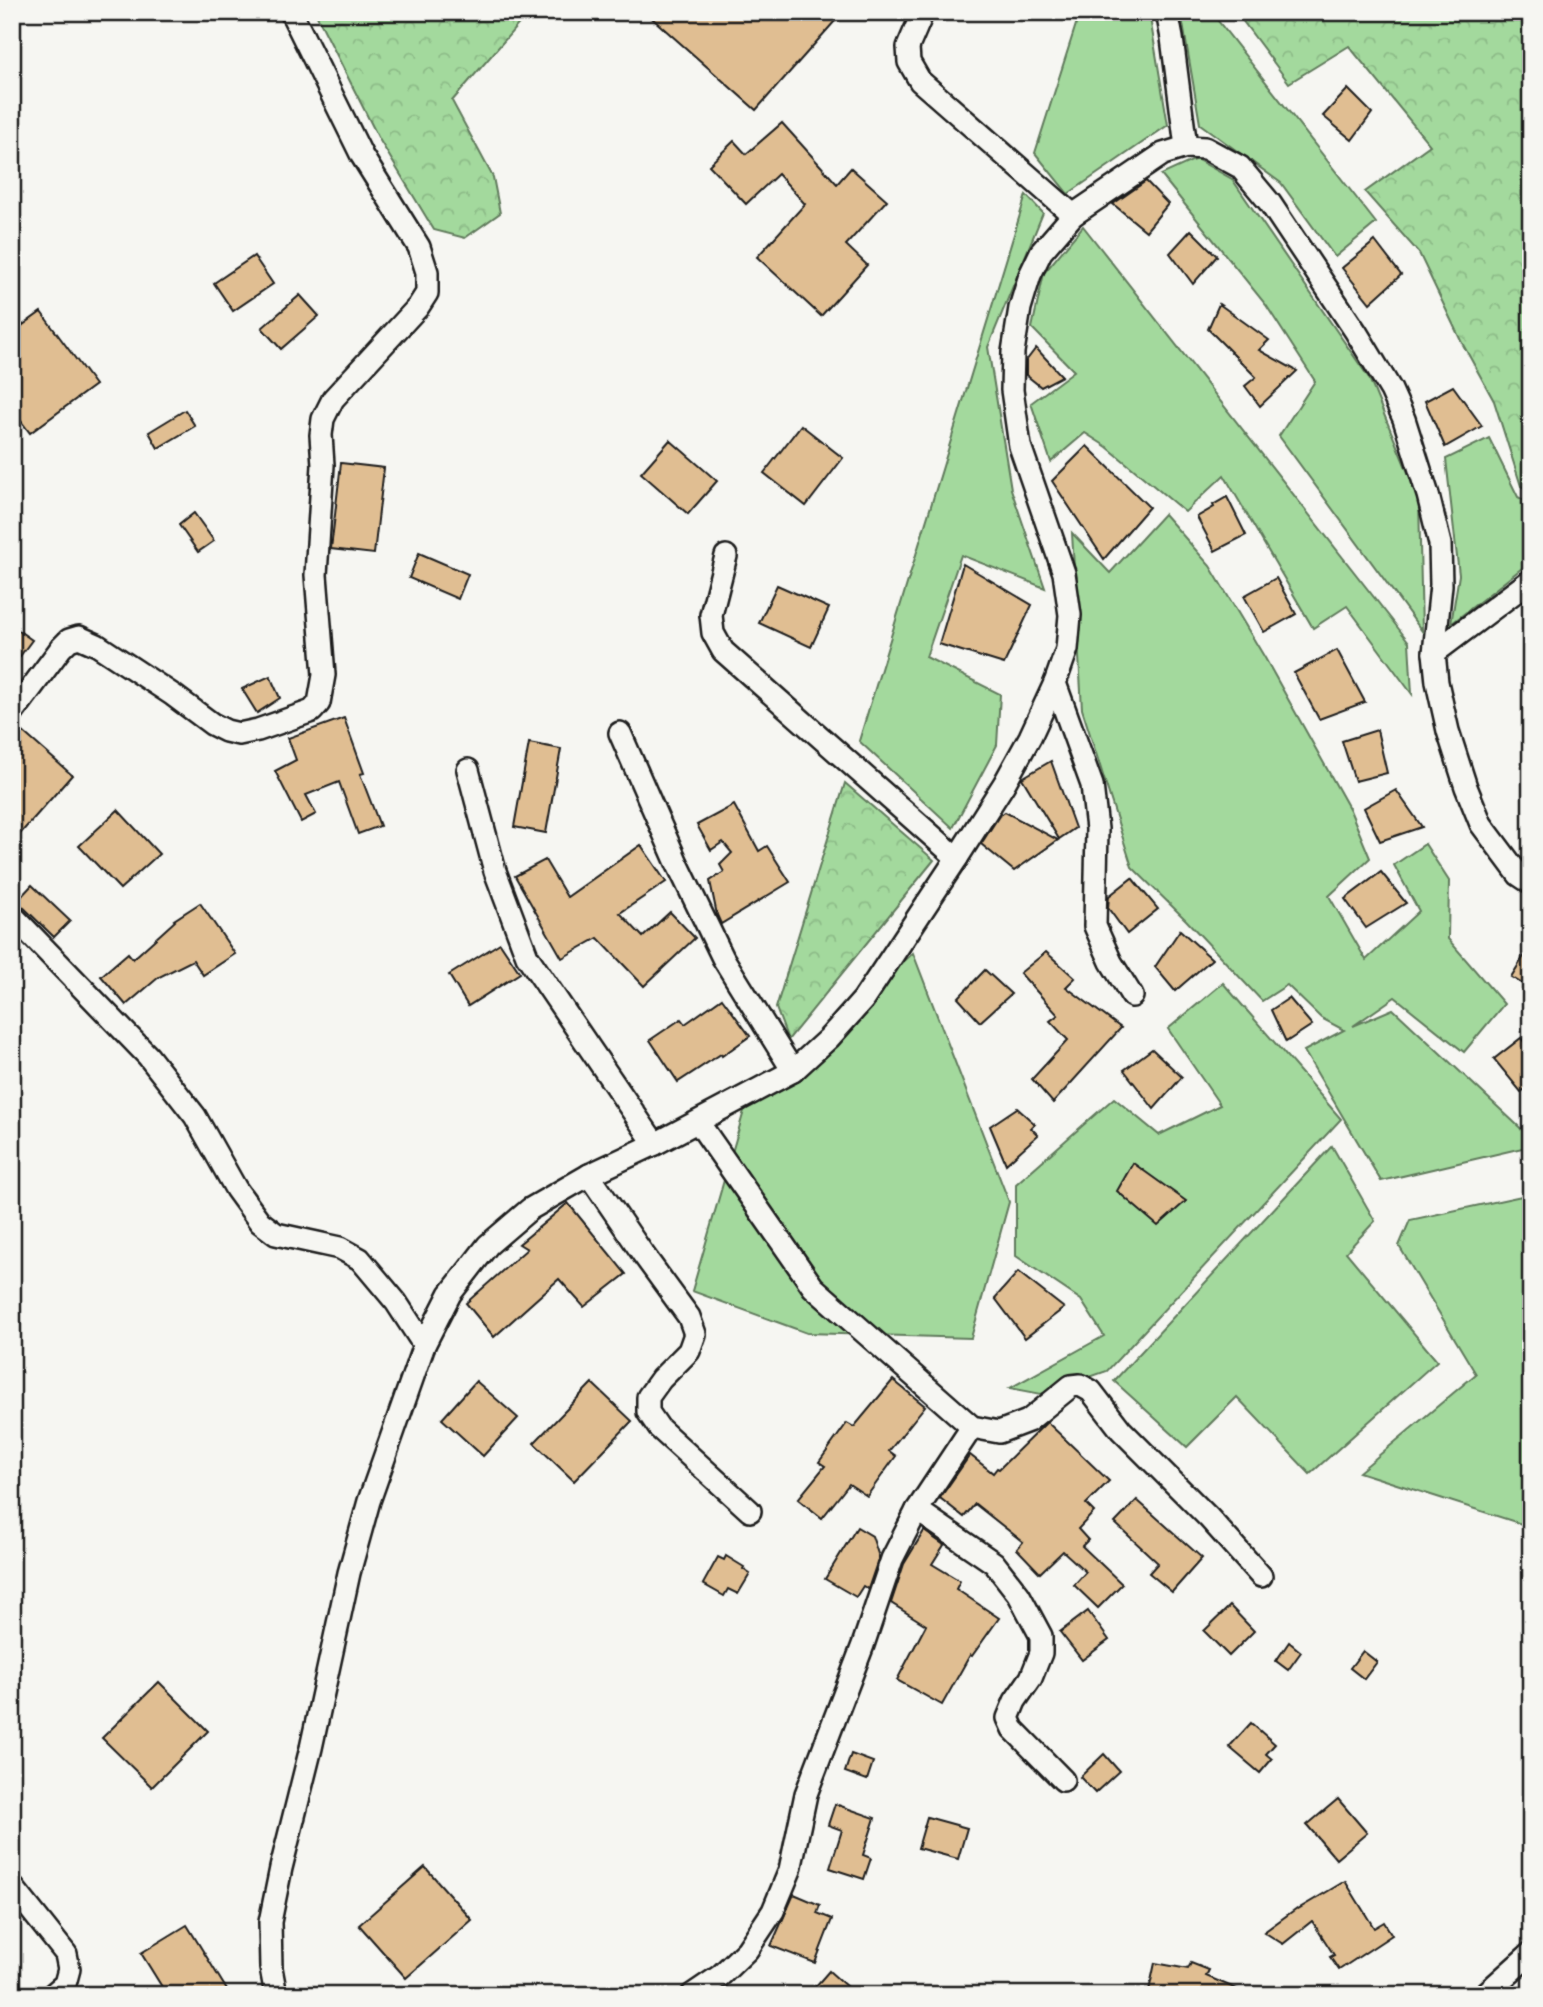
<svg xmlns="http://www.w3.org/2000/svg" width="1543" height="2007" viewBox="0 0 1543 2007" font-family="'Gochi Hand',sans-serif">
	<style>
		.green { fill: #a3d99d; stroke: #607a5c; stroke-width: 2 }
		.forest { fill: url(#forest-crowns); stroke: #607a5c; stroke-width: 2 }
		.building { fill: #e0be92; stroke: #1c1c1c; stroke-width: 2 }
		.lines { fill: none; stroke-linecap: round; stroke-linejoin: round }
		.minor-casing { stroke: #1c1c1c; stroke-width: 26 }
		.minor { stroke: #f6f6f2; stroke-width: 21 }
	</style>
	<defs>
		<pattern id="forest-crowns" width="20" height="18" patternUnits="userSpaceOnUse" patternTransform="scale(1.75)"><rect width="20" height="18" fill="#a3d99d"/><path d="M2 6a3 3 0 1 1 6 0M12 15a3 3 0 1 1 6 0" fill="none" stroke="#8cba87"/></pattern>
	</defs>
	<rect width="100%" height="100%" fill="#f6f6f2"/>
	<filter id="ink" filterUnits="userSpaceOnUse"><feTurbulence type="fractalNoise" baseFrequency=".0143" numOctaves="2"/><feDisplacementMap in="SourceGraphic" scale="14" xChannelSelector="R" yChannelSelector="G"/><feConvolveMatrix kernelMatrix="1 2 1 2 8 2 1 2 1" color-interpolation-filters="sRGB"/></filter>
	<g filter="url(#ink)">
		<!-- green -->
		<g class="green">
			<polygon points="1080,12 1149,12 1168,125 1068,194 1035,153"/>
			<polygon points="1181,12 1211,12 1376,223 1335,257 1281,183 1200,124"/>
			<polygon points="1196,159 1232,179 1369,378 1419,499 1422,631 1279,436 1315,381 1266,305 1161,175"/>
			<polygon points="1026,195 1043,213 988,347 1011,489 1045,588 961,555 926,657 1000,694 997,745 953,828 859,741"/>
			<polygon points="1083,226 1409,642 1412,694 1347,606 1313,628 1224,475 1185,512 1107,447 1085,433 1051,462 1031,403 1074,371 1032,328 1044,273"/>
			<polygon points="1489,438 1518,497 1531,504 1531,561 1451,624 1459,575 1446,459"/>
			<polygon points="1164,514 1210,566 1265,658 1350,810 1370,858 1329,896 1366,960 1419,911 1394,865 1425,844 1449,881 1448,939 1504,1004 1464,1052 1395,997 1353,1026 1393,1009 1531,1138 1531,1146 1381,1181 1304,1051 1344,1030 1321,1018 1287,985 1262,1001 1186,920 1132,867 1082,709 1072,533 1110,573"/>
			<polygon points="913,953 1009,1202 971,1338 807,1333 692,1291 744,1111"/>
			<polygon points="1223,983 1341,1119 1107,1371 1041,1394 1010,1388 1104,1336 1081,1300 1016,1256 1016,1184 1114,1098 1159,1135 1220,1105 1168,1029"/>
			<polygon points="1332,1146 1375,1221 1346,1252 1437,1361 1310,1474 1237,1397 1187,1447 1114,1381"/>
			<polygon points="1531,1194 1531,1527 1359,1472 1476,1374 1399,1246 1410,1220"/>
		</g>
		<!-- forest -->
		<g class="forest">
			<polygon points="315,12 529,12 452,101 493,177 500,213 465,238 434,230 379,139"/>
			<polygon points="1236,12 1512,12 1531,18 1531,492 1521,486 1494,401 1461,341 1419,253 1365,192 1430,145 1349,46 1289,83"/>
			<polygon points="845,783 934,860 788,1040 776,1008"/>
		</g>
		<!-- building -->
		<g class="building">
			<polygon points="645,12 843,12 756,110"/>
			<polygon points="1348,89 1372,113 1352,140 1323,116"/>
			<polygon points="782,123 837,184 851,168 887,200 846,245 867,265 821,316 757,257 805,204 778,174 746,204 709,165 734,141 746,154"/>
			<polygon points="1146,181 1168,204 1146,231 1113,204"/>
			<polygon points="1191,230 1217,256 1193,284 1170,253"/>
			<polygon points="1375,241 1401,275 1370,303 1342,268"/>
			<polygon points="254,256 273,284 233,311 214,283"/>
			<polygon points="300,295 319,316 281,349 262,328"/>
			<polygon points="1219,304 1269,340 1259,350 1297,371 1260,406 1245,386 1256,377 1208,329"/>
			<polygon points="41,312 95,385 30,433 12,409 12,333"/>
			<polygon points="1036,348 1062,376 1041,387 1026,375 1026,361"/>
			<polygon points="1453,386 1482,426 1445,447 1425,401"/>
			<polygon points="185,410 195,426 158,448 149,432"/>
			<polygon points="801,425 843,458 806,506 764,473"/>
			<polygon points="670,440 717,481 688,514 641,473"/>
			<polygon points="1087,446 1149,507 1104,559 1052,481"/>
			<polygon points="341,463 384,468 374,554 331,549"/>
			<polygon points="1227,497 1246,535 1215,551 1197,517 1214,507 1213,505"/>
			<polygon points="194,513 214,541 198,552 179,525"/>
			<polygon points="419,553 468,574 458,599 409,578"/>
			<polygon points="963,564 1032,605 1004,664 939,644"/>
			<polygon points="1276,578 1296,614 1264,632 1244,596"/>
			<polygon points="777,585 829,608 811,647 759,623"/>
			<polygon points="12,626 32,640 12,667"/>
			<polygon points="1337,650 1365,702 1319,719 1294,673"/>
			<polygon points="270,676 280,698 257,713 242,689"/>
			<polygon points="344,718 364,773 360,774 380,826 358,834 339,782 306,795 316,814 301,822 275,771 296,760 288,738"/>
			<polygon points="1377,730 1387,773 1355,781 1342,741"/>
			<polygon points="22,731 72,775 12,843 12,742"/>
			<polygon points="529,743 561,749 546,833 514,827"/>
			<polygon points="1051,761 1075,828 1059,839 1022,778"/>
			<polygon points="1396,790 1422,827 1380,841 1364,808"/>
			<polygon points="734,805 759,851 767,846 790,882 721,924 717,915 710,881 724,872 720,865 732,853 723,842 711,850 697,825"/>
			<polygon points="118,810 159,854 120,889 79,846"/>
			<polygon points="1005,812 1058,840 1014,871 981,844 999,816"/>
			<polygon points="641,845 666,882 620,913 643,937 670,912 695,938 644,986 598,938 562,958 515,876 545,860 567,897"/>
			<polygon points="1381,872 1406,903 1366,928 1345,899"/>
			<polygon points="1132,878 1158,909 1127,934 1108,908 1109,896"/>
			<polygon points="32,885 70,921 54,937 17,901"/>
			<polygon points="200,903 235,954 203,975 193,960 159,977 126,1005 101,976 128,953 133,959 175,921 174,920"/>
			<polygon points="1180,930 1212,959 1175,991 1155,967"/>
			<polygon points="500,943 520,973 468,1006 449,975"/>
			<polygon points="1531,945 1531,989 1511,977"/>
			<polygon points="1046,952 1075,978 1066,987 1121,1028 1053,1103 1032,1079 1068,1040 1050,1021 1058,1015 1020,973"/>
			<polygon points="985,970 1011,994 980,1022 958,998"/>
			<polygon points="722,998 750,1036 722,1056 721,1054 678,1082 650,1040 681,1019 685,1024"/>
			<polygon points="1289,998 1312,1025 1286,1042 1271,1010"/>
			<polygon points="1521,1038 1531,1050 1531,1085 1521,1092 1494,1059"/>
			<polygon points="1152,1049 1182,1077 1154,1109 1124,1070"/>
			<polygon points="1017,1108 1035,1124 1031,1128 1038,1135 1006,1164 990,1126"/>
			<polygon points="1133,1163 1186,1201 1158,1226 1117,1191"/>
			<polygon points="568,1203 626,1274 584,1307 559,1279 494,1337 466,1303 527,1249 519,1244"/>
			<polygon points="1018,1272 1064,1308 1025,1338 995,1298"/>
			<polygon points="893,1380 925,1406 889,1451 896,1456 867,1496 849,1484 822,1518 798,1499 825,1466 819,1462 847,1423 854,1427"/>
			<polygon points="476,1381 518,1418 483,1456 442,1419"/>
			<polygon points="592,1383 632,1421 574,1481 534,1443"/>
			<polygon points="1047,1422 1109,1481 1086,1504 1094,1512 1078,1529 1088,1540 1082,1546 1122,1584 1098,1608 1074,1585 1086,1572 1063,1551 1040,1573 1017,1549 1023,1542 975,1504 964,1517 940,1498 970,1455 993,1473 997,1468 999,1469"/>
			<polygon points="1137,1500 1202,1558 1172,1592 1149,1573 1158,1563 1115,1523"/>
			<polygon points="857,1527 872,1536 879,1557 868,1589 863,1586 856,1597 825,1579"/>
			<polygon points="924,1531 944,1545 932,1564 960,1581 956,1589 999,1618 972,1656 970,1655 942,1705 897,1680 926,1625 891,1603 904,1564"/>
			<polygon points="726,1556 744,1567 743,1569 750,1574 738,1594 728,1589 724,1596 703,1584 718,1557 724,1560"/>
			<polygon points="1230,1606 1254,1631 1229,1656 1204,1631"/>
			<polygon points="1088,1611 1109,1640 1082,1660 1060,1632"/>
			<polygon points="1289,1642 1301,1652 1288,1670 1276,1661"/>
			<polygon points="1363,1651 1377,1662 1364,1679 1350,1668"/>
			<polygon points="159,1682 208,1731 152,1787 102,1738"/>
			<polygon points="1251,1723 1275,1744 1266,1754 1272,1759 1260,1773 1229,1747"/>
			<polygon points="851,1754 873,1762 867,1780 845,1772"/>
			<polygon points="1104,1754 1119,1771 1095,1793 1080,1777"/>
			<polygon points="1338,1799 1367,1833 1336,1859 1307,1825"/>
			<polygon points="835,1804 875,1818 863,1855 871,1858 864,1879 830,1868 842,1830 828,1825"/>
			<polygon points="927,1817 967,1828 958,1859 918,1848"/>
			<polygon points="425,1867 472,1920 406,1978 359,1925"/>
			<polygon points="1345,1881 1374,1928 1384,1922 1392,1935 1339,1970 1330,1957 1334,1955 1312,1921 1283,1944 1264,1932 1297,1908 1298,1909"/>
			<polygon points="794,1894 820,1905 817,1913 832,1919 815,1963 771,1946"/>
			<polygon points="187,1925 230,1995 167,1995 141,1953"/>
			<polygon points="1155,1963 1188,1969 1191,1963 1209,1970 1206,1976 1251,1995 1148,1995"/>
			<polygon points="829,1971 856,1995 808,1995"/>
		</g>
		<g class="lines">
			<!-- minor casing -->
			<g class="minor-casing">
				<g id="minor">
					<polyline points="923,12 908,47 909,62 920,81 1073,215"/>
					<polyline points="1167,12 1172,38 1186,147"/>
					<polyline points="726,556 711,615 713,633 723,651 957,858"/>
					<polyline points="1434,653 1531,580"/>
					<polyline points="1055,683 1092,785 1097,829 1095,926 1111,962 1132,996"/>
					<polyline points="12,714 61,648 69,640 79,637 97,645 173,695 212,724 226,731 239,734 258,730 312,711 319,703 324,675 316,575 323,465 321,435 323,419 333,399 418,307 427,293 427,272 419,247 362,156 291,12"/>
					<polyline points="620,733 677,863 723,958 793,1071"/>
					<polyline points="468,770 495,871 527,956 655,1144"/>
					<polyline points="12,915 148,1056 195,1116 236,1189 260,1222 276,1234 340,1248 360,1259 396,1302 424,1345"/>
					<polyline points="698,1122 813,1287 972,1427 999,1432 1028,1421 1071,1386 1080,1385 1091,1391 1121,1430 1209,1518 1261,1576"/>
					<polyline points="589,1175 643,1254 689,1317 695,1334 689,1351 661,1379 648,1397 648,1412 659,1428 750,1511"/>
					<polyline points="917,1510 994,1563 1019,1595 1041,1636 1041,1653 1031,1678 1015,1701 1008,1718 1013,1729 1063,1780"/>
					<polyline points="12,1886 66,1954 69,1969 65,1984 52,1995"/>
					<polyline points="276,1995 271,1968 270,1922 281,1868 311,1748 349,1573 369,1501 424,1345 450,1294 488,1245 530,1209 589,1175 655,1144 793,1071 829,1038 863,1000 957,858 1004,784 1030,737 1055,683 1067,649 1070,615 1064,573 1020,446 1012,390 1013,352 1020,308 1030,275 1041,252 1073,215 1163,154 1186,147 1205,148 1240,167 1270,203 1356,332 1391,390 1404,419 1428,495 1440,544 1441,585 1434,653 1437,682 1448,731 1466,787 1481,824 1519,875 1531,883"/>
					<polyline points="692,1995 720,1976 747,1950 773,1911 790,1870 806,1794 863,1645 892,1559 917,1510 972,1427"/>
					<polyline points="1484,1995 1531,1953"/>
				</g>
			</g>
			<!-- minor -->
			<use href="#minor" class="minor"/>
		</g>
	</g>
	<!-- margin -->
	<rect width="1543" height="2007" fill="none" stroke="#f6f6f2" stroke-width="42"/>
	<rect x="21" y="21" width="1501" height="1965" fill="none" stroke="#1c1c1c" stroke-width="2.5" filter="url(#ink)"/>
</svg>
